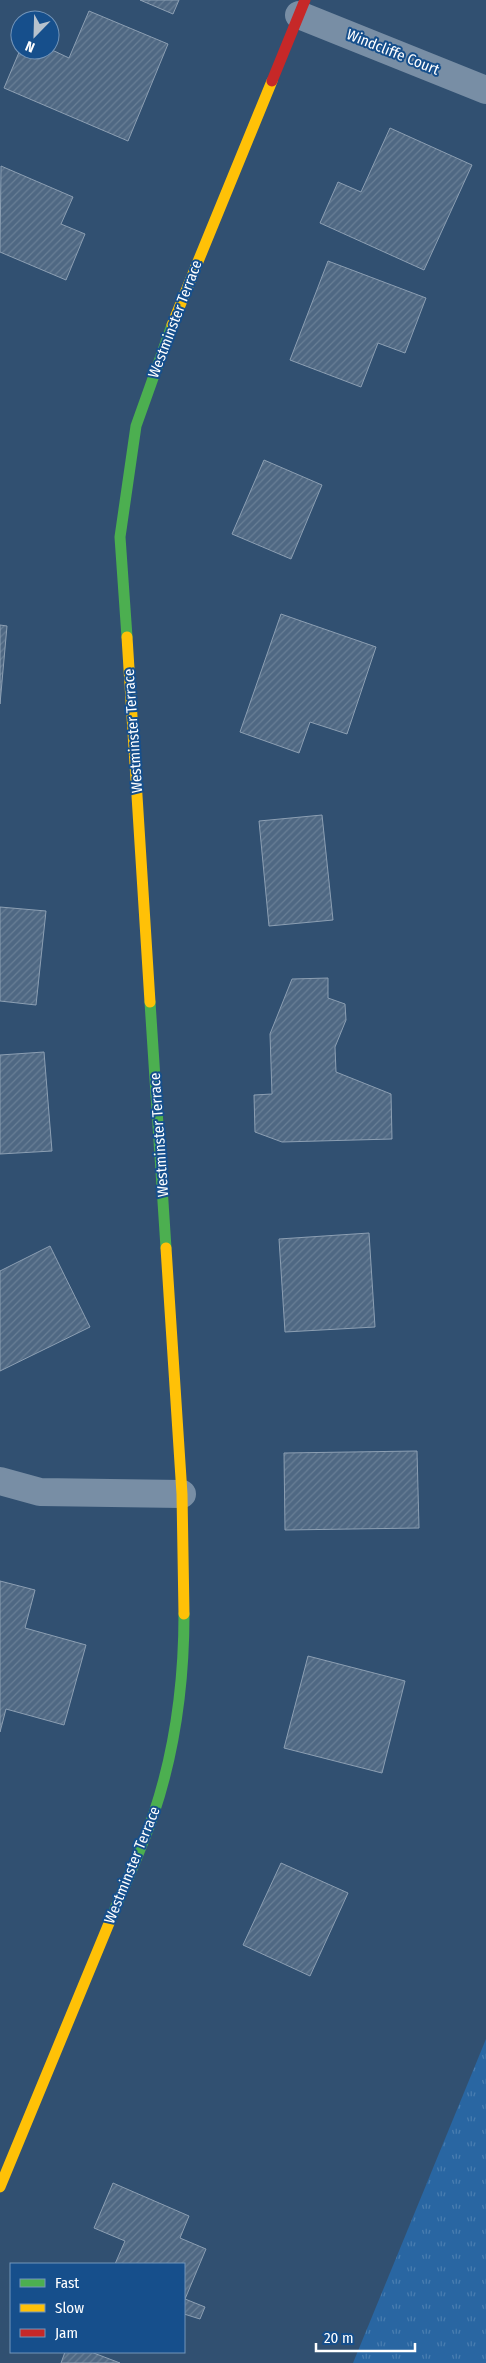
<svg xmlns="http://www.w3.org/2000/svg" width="486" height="2363" viewBox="0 0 486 2363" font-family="'Fira Sans Condensed',sans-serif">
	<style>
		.park { fill: url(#park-tufts) }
		.building { fill: url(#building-hatch); stroke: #8c9fb3 }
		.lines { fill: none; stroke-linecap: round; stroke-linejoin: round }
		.street { stroke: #788ea5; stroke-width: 28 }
		.fast { stroke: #4caf50; stroke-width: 11 }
		.slow { stroke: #ffc107; stroke-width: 11 }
		.jam { stroke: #c62828; stroke-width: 11 }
		.labels { text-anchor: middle; stroke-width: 4; stroke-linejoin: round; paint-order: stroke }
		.street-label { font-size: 15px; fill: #fff; stroke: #164f8c }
	</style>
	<defs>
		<pattern id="park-tufts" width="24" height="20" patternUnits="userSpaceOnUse" patternTransform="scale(1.25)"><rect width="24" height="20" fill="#2966a2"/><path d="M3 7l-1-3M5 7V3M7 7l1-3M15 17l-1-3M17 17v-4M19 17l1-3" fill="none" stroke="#497db0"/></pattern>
		<pattern id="building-hatch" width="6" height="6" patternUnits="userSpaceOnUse" patternTransform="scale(1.25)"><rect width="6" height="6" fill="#4f6883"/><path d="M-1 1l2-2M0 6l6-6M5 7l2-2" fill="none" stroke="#697f96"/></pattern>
	</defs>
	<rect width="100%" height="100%" fill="#315071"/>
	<!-- park -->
	<polygon class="park" points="486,2039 486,2363 353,2363"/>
	<!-- building -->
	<g class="building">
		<polygon points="140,0 179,0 173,14"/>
		<polygon points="89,11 168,44 128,141 4,88 20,50 50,49 69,58"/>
		<polygon points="390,128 472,165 424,270 320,223 338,182 361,192"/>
		<polygon points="1,166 73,197 61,224 85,234 66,280 0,252"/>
		<polygon points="328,261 426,298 405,353 378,343 361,387 290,360"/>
		<polygon points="264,460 322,485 291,559 232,534"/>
		<polygon points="281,614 376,647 347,734 310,722 299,753 240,732"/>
		<polygon points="0,625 7,626 0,704"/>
		<polygon points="322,815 333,920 269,926 259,821"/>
		<polygon points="0,907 46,911 36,1005 0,1001"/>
		<polygon points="328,978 328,998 345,1004 346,1020 335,1047 336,1072 391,1094 392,1139 282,1142 255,1132 254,1095 272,1094 270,1034 292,979"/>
		<polygon points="44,1052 52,1151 0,1154 0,1055"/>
		<polygon points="369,1233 375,1327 285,1332 279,1239"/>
		<polygon points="50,1246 90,1327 0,1371 0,1271"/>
		<polygon points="417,1451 419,1528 285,1530 284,1453"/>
		<polygon points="0,1581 35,1590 25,1628 86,1645 64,1725 6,1709 0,1732"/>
		<polygon points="308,1656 405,1681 382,1773 284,1748"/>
		<polygon points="281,1863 348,1893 310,1976 243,1945"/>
		<polygon points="113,2183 189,2216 180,2238 206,2249 185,2299 205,2307 200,2319 184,2314 184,2264 115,2264 125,2241 94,2228"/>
		<polygon points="65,2352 91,2352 120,2363 61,2363"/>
	</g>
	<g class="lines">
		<!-- street -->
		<g class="street">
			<polyline points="299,15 486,90"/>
			<polyline points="0,1481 40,1492 182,1494"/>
		</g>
		<!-- fast -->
		<g class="fast">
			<polyline points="127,637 120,537 136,426 172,325"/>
			<polyline points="150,1002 166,1248"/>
			<path d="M112,1916C126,1882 142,1848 154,1813C175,1750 184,1681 184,1614"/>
		</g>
		<!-- slow -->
		<g class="slow">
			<polyline points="172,325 272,81"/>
			<polyline points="127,637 150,1002"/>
			<polyline points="166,1248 182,1494 184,1614"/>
			<polyline points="0,2187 112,1916"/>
		</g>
		<!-- jam -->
		<polyline class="jam" points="272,81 305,0"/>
	</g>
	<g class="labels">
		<!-- street labels -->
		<g class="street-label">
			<text transform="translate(393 52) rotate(22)" y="5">Windcliffe Court</text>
			<text transform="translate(175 319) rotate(-69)" y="5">Westminster Terrace</text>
			<text transform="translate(133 731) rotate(-94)" y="5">Westminster Terrace</text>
			<text transform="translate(159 1135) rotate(-94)" y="5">Westminster Terrace</text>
			<text transform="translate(132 1865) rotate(-68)" y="5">Westminster Terrace</text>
		</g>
	</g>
	<!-- legend -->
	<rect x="10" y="2263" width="175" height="90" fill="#164f8c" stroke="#7395ba"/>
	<rect x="20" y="2279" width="25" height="8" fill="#4caf50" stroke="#7395ba"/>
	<text x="55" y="2288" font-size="15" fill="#ffffff">Fast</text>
	<rect x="20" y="2304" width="25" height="8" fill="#ffc107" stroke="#7395ba"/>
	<text x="55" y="2313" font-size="15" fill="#ffffff">Slow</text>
	<rect x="20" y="2329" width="25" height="8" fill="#c62828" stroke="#7395ba"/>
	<text x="55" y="2338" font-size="15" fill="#ffffff">Jam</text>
	<!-- north arrow -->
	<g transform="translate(35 35) rotate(203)"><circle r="24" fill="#164f8c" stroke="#7395ba"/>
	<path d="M0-4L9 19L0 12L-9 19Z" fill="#b7c2cd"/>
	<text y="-8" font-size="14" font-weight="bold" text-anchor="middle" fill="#ffffff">N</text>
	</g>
	<!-- scale -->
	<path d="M316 2343v8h99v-8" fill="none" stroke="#ffffff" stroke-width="2.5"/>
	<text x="324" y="2343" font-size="15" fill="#ffffff" stroke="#164f8c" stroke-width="4" paint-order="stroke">20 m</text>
</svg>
